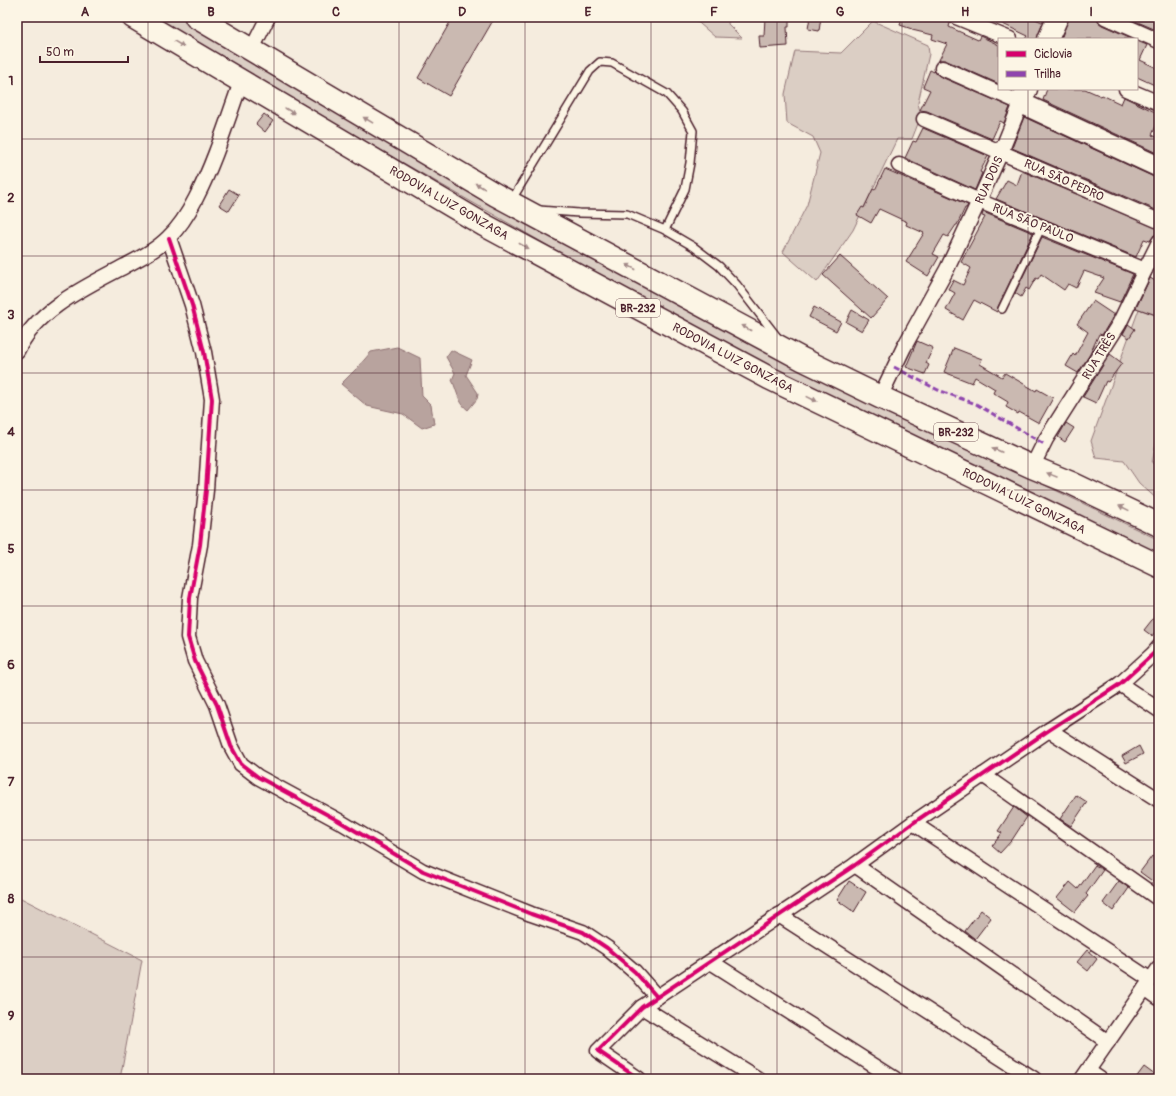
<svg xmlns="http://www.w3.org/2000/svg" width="1176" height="1096" viewBox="0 0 1176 1096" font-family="Pangolin,sans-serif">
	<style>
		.green { fill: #dbcec4; stroke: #927678 }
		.water { fill: #b8a39e; stroke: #8c6e70 }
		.building { fill: #cab9b1; stroke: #4a1f2b }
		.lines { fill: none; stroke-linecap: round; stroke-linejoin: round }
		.service-casing { stroke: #4a1f2b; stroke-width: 10 }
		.minor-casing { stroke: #4a1f2b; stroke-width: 17 }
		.secondary-casing { stroke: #4a1f2b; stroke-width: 23 }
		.trunk-casing { stroke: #4a1f2b; stroke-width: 25 }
		.service { stroke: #fcf5e5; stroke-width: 7 }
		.minor { stroke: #fcf5e5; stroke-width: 14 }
		.secondary { stroke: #fcf5e5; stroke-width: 20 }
		.trunk { stroke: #fcf5e5; stroke-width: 22 }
		.quiet { stroke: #8e44ad; stroke-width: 3; stroke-dasharray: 6 3; stroke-linecap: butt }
		.cycleway-casing { stroke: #fcf5e5; stroke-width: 6 }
		.cycleway { stroke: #d6006c; stroke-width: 4 }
		.oneway { fill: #a38a88 }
		.grid { fill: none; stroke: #4a1f2b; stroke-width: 1; stroke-opacity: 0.55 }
		.labels { text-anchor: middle; stroke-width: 3.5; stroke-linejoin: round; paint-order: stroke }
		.shield { fill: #fcf5e5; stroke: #7f5f63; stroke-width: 1 }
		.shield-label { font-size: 11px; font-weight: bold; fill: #4a1f2b }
		.street-label { font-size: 12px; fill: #4a1f2b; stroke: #fcf5e5 }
		.neatline { fill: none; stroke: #4a1f2b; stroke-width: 1.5 }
		.grid-label { font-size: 13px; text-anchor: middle; font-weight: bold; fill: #4a1f2b }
	</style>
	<rect width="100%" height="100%" fill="#f5ecde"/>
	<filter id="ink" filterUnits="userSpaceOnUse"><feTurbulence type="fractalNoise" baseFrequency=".025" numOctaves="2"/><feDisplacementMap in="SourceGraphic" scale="8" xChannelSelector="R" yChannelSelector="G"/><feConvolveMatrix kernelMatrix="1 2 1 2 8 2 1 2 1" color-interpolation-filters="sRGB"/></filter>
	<g filter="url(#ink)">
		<!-- green -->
		<g class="green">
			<polygon points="148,17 180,17 404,151 594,258 896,417 1028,477 1159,540 1159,557 692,328"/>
			<polygon points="692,17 729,17 728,24 742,38 715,37"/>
			<polygon points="873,21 928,45 929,54 918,103 921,116 912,139 897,139 853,230 817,282 783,252 807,205 820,153 813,137 787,123 785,94 795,51 841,53"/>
			<polygon points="1139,309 1158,316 1159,314 1159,412 1155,412 1155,426 1157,439 1152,463 1159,465 1159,501 1139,483 1124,461 1096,458 1091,441"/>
			<polygon points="17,896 142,960 120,1079 17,1079"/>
		</g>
		<!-- water -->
		<g class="water">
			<polygon points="397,347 420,358 422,396 431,405 434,424 422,428 403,414 367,406 341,384 358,367 371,352"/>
			<path d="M451,350L472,360L466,375L478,393L477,399L468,410C458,403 457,390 452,380L455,373L446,357Z"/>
		</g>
		<!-- building -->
		<g class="building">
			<polygon points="453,17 495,17 449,96 418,78"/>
			<polygon points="765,17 789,17 789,27 787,27 788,46 760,48 759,36 764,36"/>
			<polygon points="810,17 821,17 819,31 808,29"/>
			<polygon points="902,17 934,17 949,22 950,23 949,27 978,40 980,36 999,45 999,84 945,60 939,60 947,44 932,39 933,35 912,30 912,29 900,25"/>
			<polygon points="988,17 1031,17 1042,22 1045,17 1037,39 1026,39 1028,36"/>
			<polygon points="1069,17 1097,17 1098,22 1102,25 1134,39 1061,39"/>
			<polygon points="1126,17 1159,17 1159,31 1154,29"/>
			<polygon points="1137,41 1147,45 1140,60 1159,69 1159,87 1137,77"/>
			<polygon points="930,70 934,72 934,71 939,76 1010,107 1004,123 1000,121 992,139 927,111 920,110 930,90 923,87"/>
			<polygon points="1047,89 1085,89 1101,96 1102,95 1121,104 1124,97 1159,114 1159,119 1152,135 1159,138 1159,154 1043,100"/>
			<polygon points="264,114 273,121 265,132 256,124"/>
			<polygon points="1024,117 1154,177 1159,178 1159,201 1156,210 1012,148"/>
			<polygon points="923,128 988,156 980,172 982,173 975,190 905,158 913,141 916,142"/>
			<polygon points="885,169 968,205 966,208 965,208 957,225 956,225 948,237 944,235 933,254 939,257 928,276 906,262 924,233 906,225 907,222 879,209 871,223 857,215 862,207 864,208 873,189 875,190"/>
			<polygon points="1022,171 1159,229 1159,234 1154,235 1150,241 1144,239 1136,257 996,199 1007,180 1017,185"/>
			<polygon points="229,189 239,195 229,211 219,205"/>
			<polygon points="983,212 1033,233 998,307 997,312 974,300 963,320 946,310 955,293 948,289 953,280 963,285 971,268 961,262 985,217 982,216"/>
			<polygon points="1042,237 1133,274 1120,302 1094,293 1104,278 1084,271 1076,288 1068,284 1064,290 1041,274 1038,279 1036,278 1029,290 1026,288 1021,297 1015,293"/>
			<polygon points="840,256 888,299 871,318 823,275"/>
			<polygon points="1150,278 1159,283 1159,316 1136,308"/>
			<polygon points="1093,301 1114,315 1102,335 1099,334 1090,354 1078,373 1066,366 1073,354 1075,356 1088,332 1077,324"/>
			<polygon points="814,307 841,322 836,331 809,317"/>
			<polygon points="852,310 869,320 862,331 846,322"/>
			<polygon points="1128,324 1135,329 1129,338 1123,334"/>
			<polygon points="917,341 933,348 926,363 929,365 925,374 906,367"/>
			<polygon points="954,348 982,359 980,364 1002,377 1005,373 1036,391 1037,389 1053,398 1039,423 1019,412 1018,414 1006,407 1008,402 993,393 995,389 975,377 972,383 944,372"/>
			<polygon points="1110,354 1122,363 1108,382 1106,381 1096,403 1083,397"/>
			<polygon points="1066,423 1074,428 1065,442 1058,437"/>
			<polygon points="1159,611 1159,627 1152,636 1144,630"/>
			<polygon points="1139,746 1143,754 1126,763 1122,756"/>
			<polygon points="1076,795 1087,802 1071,826 1060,819"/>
			<polygon points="1014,807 1027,817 1012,840 1000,853 992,846 1002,833 998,831"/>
			<polygon points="1152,856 1159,862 1159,886 1140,872"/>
			<polygon points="1095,865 1103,870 1086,894 1088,896 1075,912 1057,898 1070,882 1078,889"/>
			<polygon points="849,881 866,892 854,912 837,900"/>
			<polygon points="1119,881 1129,888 1113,911 1103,903"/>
			<polygon points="981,910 991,918 975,939 965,931"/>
			<polygon points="1087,950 1097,959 1088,971 1077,962"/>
			<polygon points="1144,1067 1159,1078 1159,1079 1135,1079"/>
		</g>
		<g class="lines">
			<!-- service casing -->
			<g class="service-casing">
				<g id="service">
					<polyline points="511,201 590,71 600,62 612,63 667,94 682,111 693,131 690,163 685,189 665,230"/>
					<polyline points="539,210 579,213 627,214 665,230 694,247 719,266 737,285 778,338"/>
					<polyline points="1002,309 1042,226"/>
				</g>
			</g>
			<!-- minor casing -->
			<g class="minor-casing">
				<g id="minor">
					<polyline points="956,17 1010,39"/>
					<polyline points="1105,17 1159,41"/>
					<polyline points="251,51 268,17"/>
					<polyline points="1126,89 1159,103"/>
					<polyline points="924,119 1159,221"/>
					<polyline points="899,165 979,201 1145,270"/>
					<polyline points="169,238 192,305 204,352 212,399 206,490 200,545 190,598 188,637 195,661 217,705 231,746 241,764 258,777 339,821 423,871 531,914 583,932 607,948 635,972 657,997"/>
					<path d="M17,351C38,308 86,287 125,266C140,258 156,250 168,238C180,227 189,212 196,198C215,161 227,121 241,82"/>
					<polyline points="880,397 904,347 947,269 979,201 1001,152 1021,103 942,68"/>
					<polyline points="1032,467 1046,439 1119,324 1145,270 1159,242"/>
					<polyline points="1120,684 1159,710"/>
					<polyline points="1049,730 1159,800"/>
					<polyline points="983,775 1159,899"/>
					<polyline points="913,823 1151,980"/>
					<polyline points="855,865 1108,1042"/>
					<polyline points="779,915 1034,1079"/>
					<polyline points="711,962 895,1079"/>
					<polyline points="1145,988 1159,998"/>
					<polyline points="642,1007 758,1079"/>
					<polyline points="1088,1071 1100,1079"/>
					<polyline points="639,1079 598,1051 642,1007 855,865 913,823 1049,730 1120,684 1153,654 1159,647"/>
					<polyline points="1082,1079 1159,968"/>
				</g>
			</g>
			<!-- secondary casing -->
			<g class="secondary-casing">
				<g id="secondary">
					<polyline points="1048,39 1058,17"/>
					<polyline points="1027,89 1021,103 1159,167"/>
				</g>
			</g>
			<!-- trunk casing -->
			<g class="trunk-casing">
				<g id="trunk">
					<polyline points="133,17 484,225 769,378 1159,566"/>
					<polyline points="196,17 496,195 802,359 880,397 1032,467 1071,483 1159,525"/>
				</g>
			</g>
			<!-- service -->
			<use href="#service" class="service"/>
			<!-- minor -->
			<use href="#minor" class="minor"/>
			<!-- secondary -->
			<use href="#secondary" class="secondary"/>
			<!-- trunk -->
			<use href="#trunk" class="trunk"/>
			<!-- quiet -->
			<polyline class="quiet" points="894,367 938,390 976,404 1044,444"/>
			<!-- cycleway casing -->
			<g class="cycleway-casing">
				<g id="cycleway">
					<polyline points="169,238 192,305 204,352 212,399 206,490 200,545 190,598 188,637 195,661 217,705 231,746 241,764 258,777 339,821 423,871 531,914 583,932 607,948 635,972 657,997"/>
					<polyline points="639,1079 598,1051 642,1007 855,865 913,823 1049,730 1120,684 1153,654 1159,647"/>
				</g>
			</g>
			<!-- cycleway -->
			<use href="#cycleway" class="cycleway"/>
		</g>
		<!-- one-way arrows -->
		<defs><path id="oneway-solid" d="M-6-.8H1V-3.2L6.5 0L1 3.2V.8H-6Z"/></defs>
		<g class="oneway">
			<use href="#oneway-solid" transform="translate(179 44) rotate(31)"/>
			<use href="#oneway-solid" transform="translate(290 111) rotate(30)"/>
			<use href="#oneway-solid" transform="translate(368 120) rotate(-149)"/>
			<use href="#oneway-solid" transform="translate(480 186) rotate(-149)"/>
			<use href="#oneway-solid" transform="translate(524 246) rotate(28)"/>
			<use href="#oneway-solid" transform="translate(631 267) rotate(-152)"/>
			<use href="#oneway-solid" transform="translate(746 328) rotate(-152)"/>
			<use href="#oneway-solid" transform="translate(812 399) rotate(26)"/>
			<use href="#oneway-solid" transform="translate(997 450) rotate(-155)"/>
			<use href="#oneway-solid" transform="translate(1052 475) rotate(-158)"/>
			<use href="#oneway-solid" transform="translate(1124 508) rotate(-154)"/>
		</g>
	</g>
	<!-- grid -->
	<path class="grid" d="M148,17V1079M274,17V1079M399,17V1079M525,17V1079M651,17V1079M777,17V1079M902,17V1079M1028,17V39M1028,89V1079M17,139H1159M17,256H1159M17,373H1159M17,490H1159M17,606H1159M17,723H1159M17,840H1159M17,957H1159"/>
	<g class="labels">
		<!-- shield labels -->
		<g class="shield">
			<rect x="616" y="299" width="44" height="18" rx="3"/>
			<rect x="934" y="423" width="44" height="18" rx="3"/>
		</g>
		<g class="shield-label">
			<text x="638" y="312">BR-232</text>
			<text x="956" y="436">BR-232</text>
		</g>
		<!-- street labels -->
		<g class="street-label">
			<text transform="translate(989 180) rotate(-66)" y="4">RUA DOIS</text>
			<text transform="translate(1064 180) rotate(24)" y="4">RUA SÃO PEDRO</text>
			<text transform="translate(449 203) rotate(30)" y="4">RODOVIA LUIZ GONZAGA</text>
			<text transform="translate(1033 223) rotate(22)" y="4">RUA SÃO PAULO</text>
			<text transform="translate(1099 356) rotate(-58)" y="4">RUA TRÊS</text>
			<text transform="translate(733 358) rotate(28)" y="4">RODOVIA LUIZ GONZAGA</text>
			<text transform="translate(1024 501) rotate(26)" y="4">RODOVIA LUIZ GONZAGA</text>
		</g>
	</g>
	<!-- margin -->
	<rect width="1176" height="1096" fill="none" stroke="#fcf5e5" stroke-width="44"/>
	<!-- legend -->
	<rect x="998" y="38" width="140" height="52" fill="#fcf5e5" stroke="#b59f9b"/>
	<rect x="1006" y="51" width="20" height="6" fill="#d6006c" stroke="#b59f9b"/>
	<text x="1034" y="58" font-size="12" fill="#4a1f2b">Ciclovia</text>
	<rect x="1006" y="71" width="20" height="6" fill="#8e44ad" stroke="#b59f9b"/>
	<text x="1034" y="78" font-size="12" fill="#4a1f2b">Trilha</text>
	<!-- scale -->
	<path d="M40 56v6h88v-6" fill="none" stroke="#4a1f2b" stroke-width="2"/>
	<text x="46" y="56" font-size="12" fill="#4a1f2b" stroke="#fcf5e5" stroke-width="3" paint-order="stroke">50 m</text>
	<rect x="22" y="22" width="1132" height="1052" class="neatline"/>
	<g class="grid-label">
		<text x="85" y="16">A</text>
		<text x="211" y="16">B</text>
		<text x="336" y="16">C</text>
		<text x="462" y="16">D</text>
		<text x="588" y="16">E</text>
		<text x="714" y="16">F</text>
		<text x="840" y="16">G</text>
		<text x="965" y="16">H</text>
		<text x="1091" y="16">I</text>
		<text x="11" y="85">1</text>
		<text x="11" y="202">2</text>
		<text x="11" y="319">3</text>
		<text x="11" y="436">4</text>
		<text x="11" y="553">5</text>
		<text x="11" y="669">6</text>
		<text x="11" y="786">7</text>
		<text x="11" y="903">8</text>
		<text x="11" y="1020">9</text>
	</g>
</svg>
